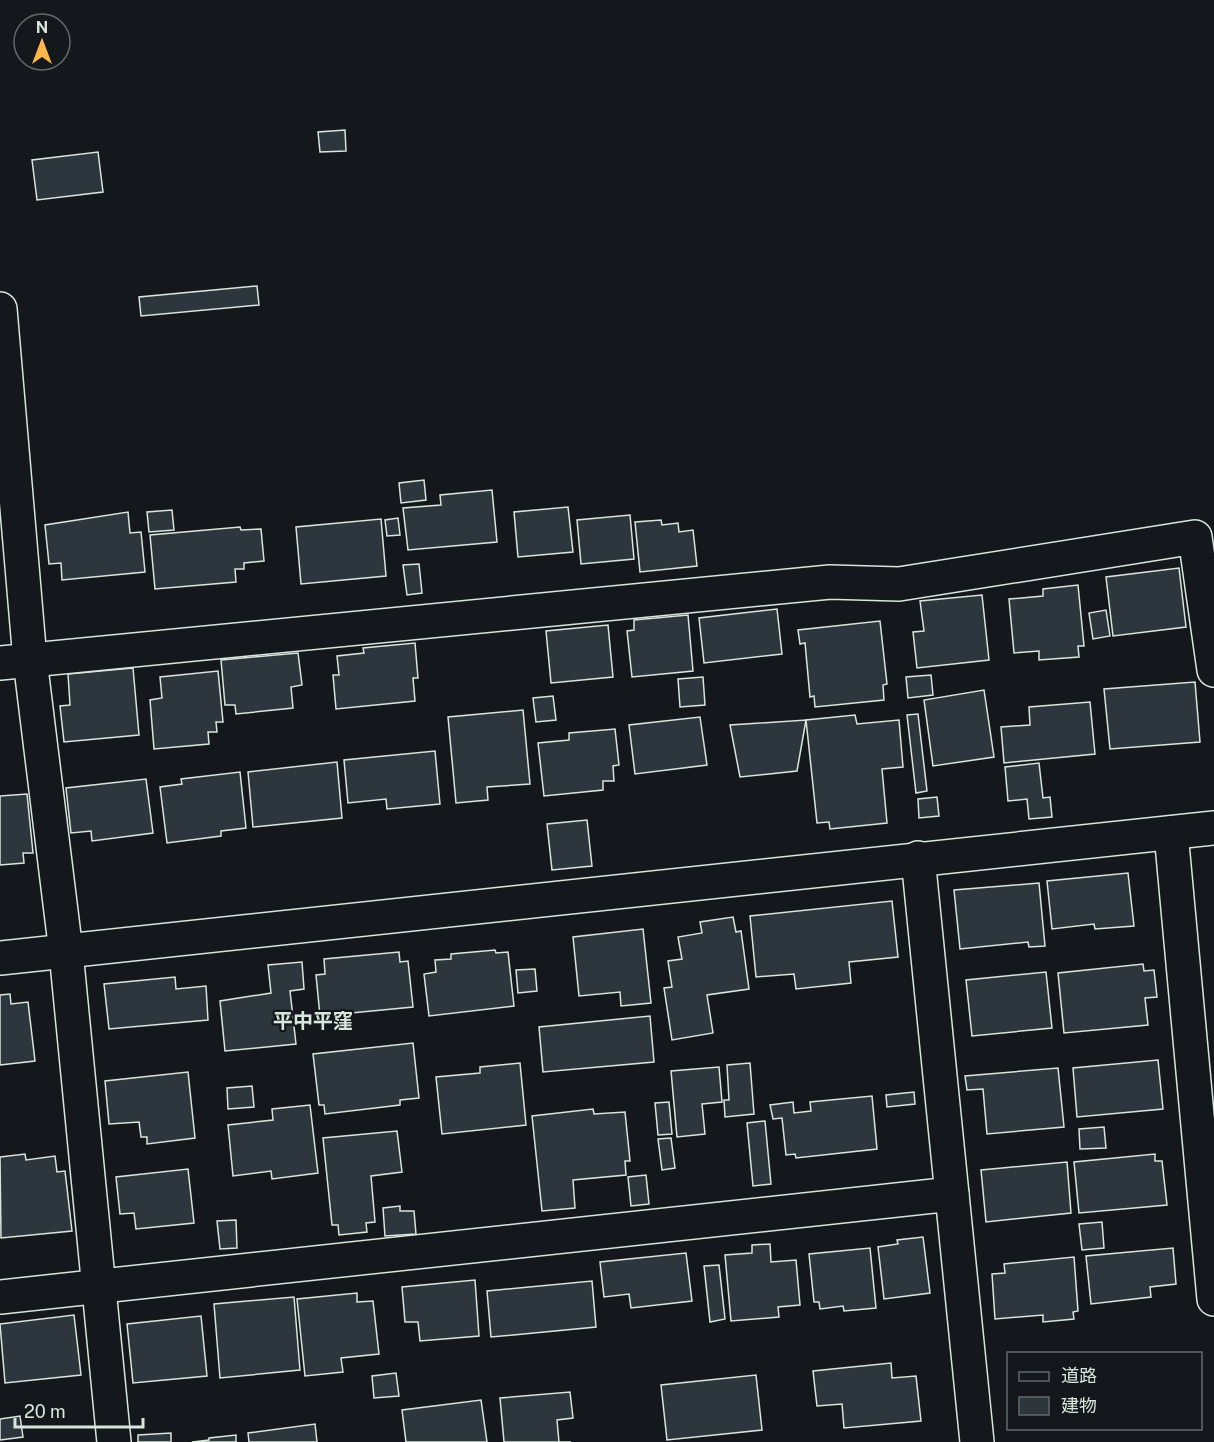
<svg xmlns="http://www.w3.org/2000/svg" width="1214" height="1442" viewBox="0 0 1214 1442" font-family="'Public Sans','Noto Sans JP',sans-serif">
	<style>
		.building { fill: #2c363c; stroke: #d8e6dc; stroke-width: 1.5 }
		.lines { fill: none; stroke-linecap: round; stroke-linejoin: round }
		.street-casing { stroke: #d8e6dc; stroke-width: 36 }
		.street { stroke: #14181c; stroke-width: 33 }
		.labels { text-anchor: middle; stroke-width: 4.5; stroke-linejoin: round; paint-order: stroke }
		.quarter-label { font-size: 20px; font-weight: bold; fill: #d8e6dc; stroke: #14181c }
	</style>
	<rect width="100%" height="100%" fill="#14181c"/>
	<!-- building -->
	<g class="building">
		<polygon points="345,130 346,151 320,152 318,132"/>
		<polygon points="98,152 103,192 37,200 32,160"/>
		<polygon points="257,286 259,305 141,316 139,297"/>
		<polygon points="424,480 426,500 401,503 399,483"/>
		<polygon points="492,490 497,542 408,550 403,508 441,505 440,495"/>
		<polygon points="568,507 573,552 518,557 514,512"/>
		<polygon points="172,510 174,530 149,532 147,512"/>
		<polygon points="128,512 130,533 141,532 145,572 62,580 61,563 49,564 45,525"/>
		<polygon points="630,515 634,559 581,564 577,520"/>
		<polygon points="398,518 400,535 387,536 385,520"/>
		<polygon points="381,519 386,576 301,584 296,527"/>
		<polygon points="661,520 662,525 678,523 679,532 693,530 697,566 640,572 635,522"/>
		<polygon points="240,527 241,530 261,529 264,561 244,563 244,569 235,569 236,582 155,589 150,535"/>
		<polygon points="419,564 422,593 407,595 403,565"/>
		<polygon points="1179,568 1186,627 1113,636 1106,577"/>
		<polygon points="1078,585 1084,646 1078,646 1079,657 1039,660 1039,651 1014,653 1009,599 1043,596 1043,589"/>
		<polygon points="982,595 989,660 917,668 913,632 924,631 920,601"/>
		<polygon points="777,609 782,654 704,663 699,618"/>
		<polygon points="1106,610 1110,636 1093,639 1089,613"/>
		<polygon points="688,615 693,671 632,677 627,631 634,630 634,620"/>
		<polygon points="880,621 887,684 883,685 884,700 815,707 814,696 810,697 805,643 800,644 798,630"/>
		<polygon points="608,625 613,677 551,683 546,631"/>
		<polygon points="415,643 418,678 413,678 415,701 336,709 333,675 339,675 337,656 364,653 363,648"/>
		<polygon points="298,653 302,685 291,687 293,708 236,714 235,705 225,705 221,660"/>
		<polygon points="133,668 139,735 64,742 60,706 70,705 68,674"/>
		<polygon points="218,671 223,722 216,722 217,732 208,732 209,744 154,749 150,700 162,698 160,677"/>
		<polygon points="931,675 933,695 908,698 906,677"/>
		<polygon points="703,677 705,705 680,707 678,679"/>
		<polygon points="1195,682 1200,742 1110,749 1104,689"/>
		<polygon points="984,690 994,757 933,766 924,700"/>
		<polygon points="553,696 556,720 536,722 533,698"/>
		<polygon points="1090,702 1095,754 1004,763 1001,727 1030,725 1029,707"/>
		<polygon points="523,710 530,784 487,787 488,800 456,803 448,717"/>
		<polygon points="918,714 927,791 916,793 907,715"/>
		<polygon points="855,715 857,724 899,720 903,767 882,769 887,823 830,829 829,822 817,823 806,720"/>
		<polygon points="700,717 707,765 635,774 629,725"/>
		<polygon points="806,720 797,771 740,777 730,725"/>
		<polygon points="615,729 619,765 613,766 614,781 603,781 603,790 544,796 538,743 569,740 569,733"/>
		<polygon points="435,751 440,804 387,809 386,799 348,803 344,760"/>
		<polygon points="337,762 342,818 253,827 248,772"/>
		<polygon points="1039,763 1043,798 1050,797 1052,817 1029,819 1027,799 1008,801 1005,767"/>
		<polygon points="240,772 246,828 221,831 221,836 167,843 160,787 182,784 181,779"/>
		<polygon points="146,779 153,833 92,841 91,831 71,833 66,788"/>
		<polygon points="27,794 33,853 23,853 24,863 0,865 0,796"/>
		<polygon points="937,797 939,816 919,818 918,799"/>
		<polygon points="587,820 592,866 552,870 547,824"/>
		<polygon points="1128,873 1134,926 1095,929 1094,924 1052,929 1047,881"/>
		<polygon points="1039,883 1045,946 1029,947 1028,942 960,949 954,890"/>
		<polygon points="892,901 898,957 849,962 851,983 796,989 794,974 756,977 750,916"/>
		<polygon points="733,917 736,932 741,931 749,989 707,995 713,1033 672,1040 664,988 672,987 668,961 682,959 678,937 702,933 700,922"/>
		<polygon points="643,929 651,1003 621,1006 620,992 579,996 573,937"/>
		<polygon points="495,950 496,953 508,952 514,1006 429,1016 424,974 436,972 435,960 451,959 451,954"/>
		<polygon points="399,952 400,962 408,961 413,1007 320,1016 316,975 325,974 324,959"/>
		<polygon points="302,962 304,989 290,991 296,1044 225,1051 220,1001 271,993 268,965"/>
		<polygon points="1143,964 1144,971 1154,970 1157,997 1145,998 1148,1025 1064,1033 1058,973"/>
		<polygon points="535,969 537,991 518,993 516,970"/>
		<polygon points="1046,972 1052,1028 972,1036 966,980"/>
		<polygon points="175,977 176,989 206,986 208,1020 109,1029 104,984"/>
		<polygon points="10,994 11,1004 28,1002 35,1061 0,1065 0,995"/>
		<polygon points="650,1016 654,1062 543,1072 539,1027"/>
		<polygon points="413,1043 419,1098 400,1100 400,1105 325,1114 324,1105 319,1105 313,1054"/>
		<polygon points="1158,1060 1163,1109 1077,1117 1073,1068"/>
		<polygon points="520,1063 526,1125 442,1134 436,1077 480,1073 480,1067"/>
		<polygon points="750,1063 754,1114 725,1117 724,1100 729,1100 727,1065"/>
		<polygon points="719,1067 722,1102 702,1104 705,1134 677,1137 671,1071"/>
		<polygon points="1058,1068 1064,1127 987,1134 983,1089 967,1090 965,1076"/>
		<polygon points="188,1072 195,1138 147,1144 147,1137 141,1137 139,1122 109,1124 105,1081"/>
		<polygon points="252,1086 254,1107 228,1109 227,1088"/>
		<polygon points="914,1092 915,1104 887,1107 886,1095"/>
		<polygon points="872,1096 877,1149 796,1158 795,1154 786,1155 782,1118 773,1119 770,1105 793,1102 794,1113 811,1111 810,1102"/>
		<polygon points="669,1102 672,1134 658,1135 655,1103"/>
		<polygon points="310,1105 318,1173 272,1179 271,1171 233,1176 228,1125 273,1120 272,1109"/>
		<polygon points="593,1109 594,1114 625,1112 630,1161 625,1161 626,1175 573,1180 575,1208 542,1211 532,1116"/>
		<polygon points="765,1121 771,1184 753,1186 747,1123"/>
		<polygon points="1104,1127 1106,1148 1080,1149 1079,1129"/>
		<polygon points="397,1131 402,1172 371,1176 375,1222 366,1223 367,1232 339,1235 338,1225 332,1225 323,1138"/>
		<polygon points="671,1138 675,1168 662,1170 658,1139"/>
		<polygon points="25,1154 26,1160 55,1156 57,1172 65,1171 72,1231 1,1238 0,1157"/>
		<polygon points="1155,1154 1155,1161 1162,1161 1167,1205 1079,1213 1074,1162"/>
		<polygon points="1067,1162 1071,1213 986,1222 981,1170"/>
		<polygon points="188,1169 194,1223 136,1229 134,1213 120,1214 116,1177"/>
		<polygon points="646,1175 649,1204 631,1206 628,1177"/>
		<polygon points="400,1206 400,1211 414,1211 416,1234 385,1236 383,1208"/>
		<polygon points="236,1220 237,1248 220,1249 217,1221"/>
		<polygon points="1102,1222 1104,1248 1082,1250 1079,1224"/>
		<polygon points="923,1237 930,1293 884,1299 878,1247 898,1244 897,1240"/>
		<polygon points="770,1244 771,1262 796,1260 800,1305 778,1307 779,1317 731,1321 725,1255 752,1253 752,1245"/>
		<polygon points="870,1248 876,1308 844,1311 843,1306 820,1309 819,1302 814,1302 809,1254"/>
		<polygon points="1173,1248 1176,1284 1150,1287 1151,1297 1091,1304 1086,1256"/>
		<polygon points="686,1253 692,1301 631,1308 629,1294 604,1297 600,1262"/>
		<polygon points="1074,1257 1078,1311 1073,1312 1074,1319 1043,1322 1043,1315 995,1319 992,1274 1005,1273 1004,1264"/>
		<polygon points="719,1265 725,1319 710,1322 704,1266"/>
		<polygon points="475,1280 479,1336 420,1341 418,1322 405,1322 402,1287"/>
		<polygon points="592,1281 596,1327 491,1337 487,1291"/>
		<polygon points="357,1293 357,1302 373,1301 379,1354 341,1358 343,1372 305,1376 297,1299"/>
		<polygon points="294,1297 300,1370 220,1378 214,1304"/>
		<polygon points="74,1315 81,1375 5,1383 0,1324"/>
		<polygon points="201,1316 207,1376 133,1383 127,1324"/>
		<polygon points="891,1363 892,1378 916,1376 921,1421 844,1428 842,1404 817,1406 813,1371"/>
		<polygon points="396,1373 399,1396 374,1398 372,1376"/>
		<polygon points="756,1375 762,1430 667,1440 661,1385"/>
		<polygon points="570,1392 573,1418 557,1420 559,1442 571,1442 504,1442 500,1398"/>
		<polygon points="481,1400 487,1442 406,1442 402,1410"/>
		<polygon points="20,1416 23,1437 0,1440 0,1419"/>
		<polygon points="315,1424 317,1442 249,1442 248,1433"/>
		<polygon points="171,1433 171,1442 138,1442 138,1435"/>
		<polygon points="236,1435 236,1442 192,1442 209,1440 209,1438"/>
	</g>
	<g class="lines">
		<!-- street casing -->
		<g class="street-casing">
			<g id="street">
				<polyline points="0,309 30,660 66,952 114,1442"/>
				<polyline points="0,663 830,582 899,584 1195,537 1214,670"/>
				<polyline points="1171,833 1214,1299"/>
				<polyline points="918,858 977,1442"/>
				<polyline points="0,958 1214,828"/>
				<polyline points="0,1297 952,1194"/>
			</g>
		</g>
		<!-- street -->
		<use href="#street" class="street"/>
	</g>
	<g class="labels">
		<!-- quarter labels -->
		<g class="quarter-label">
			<text x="313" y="1028">平中平窪</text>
		</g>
	</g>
	<!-- legend -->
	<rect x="1007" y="1352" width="195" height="78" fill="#14181c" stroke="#626a69" stroke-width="1.5"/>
	<rect x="1019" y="1372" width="30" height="9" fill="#14181c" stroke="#626a69" stroke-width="1.5"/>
	<text x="1061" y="1382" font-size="18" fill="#d8e6dc">道路</text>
	<rect x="1019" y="1397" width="30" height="18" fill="#2c363c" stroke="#626a69" stroke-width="1.5"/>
	<text x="1061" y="1412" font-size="18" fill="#d8e6dc">建物</text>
	<!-- north arrow -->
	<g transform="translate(42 42)"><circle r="28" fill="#14181c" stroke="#626a69" stroke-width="1.5"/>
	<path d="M0-4.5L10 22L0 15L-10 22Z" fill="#ffb74d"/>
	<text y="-9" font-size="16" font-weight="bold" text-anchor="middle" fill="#d8e6dc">N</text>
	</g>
	<!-- scale -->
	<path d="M15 1418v9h128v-9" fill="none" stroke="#d8e6dc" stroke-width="3"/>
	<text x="24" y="1418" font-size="18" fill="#d8e6dc" stroke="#14181c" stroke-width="4.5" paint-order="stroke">20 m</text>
</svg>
